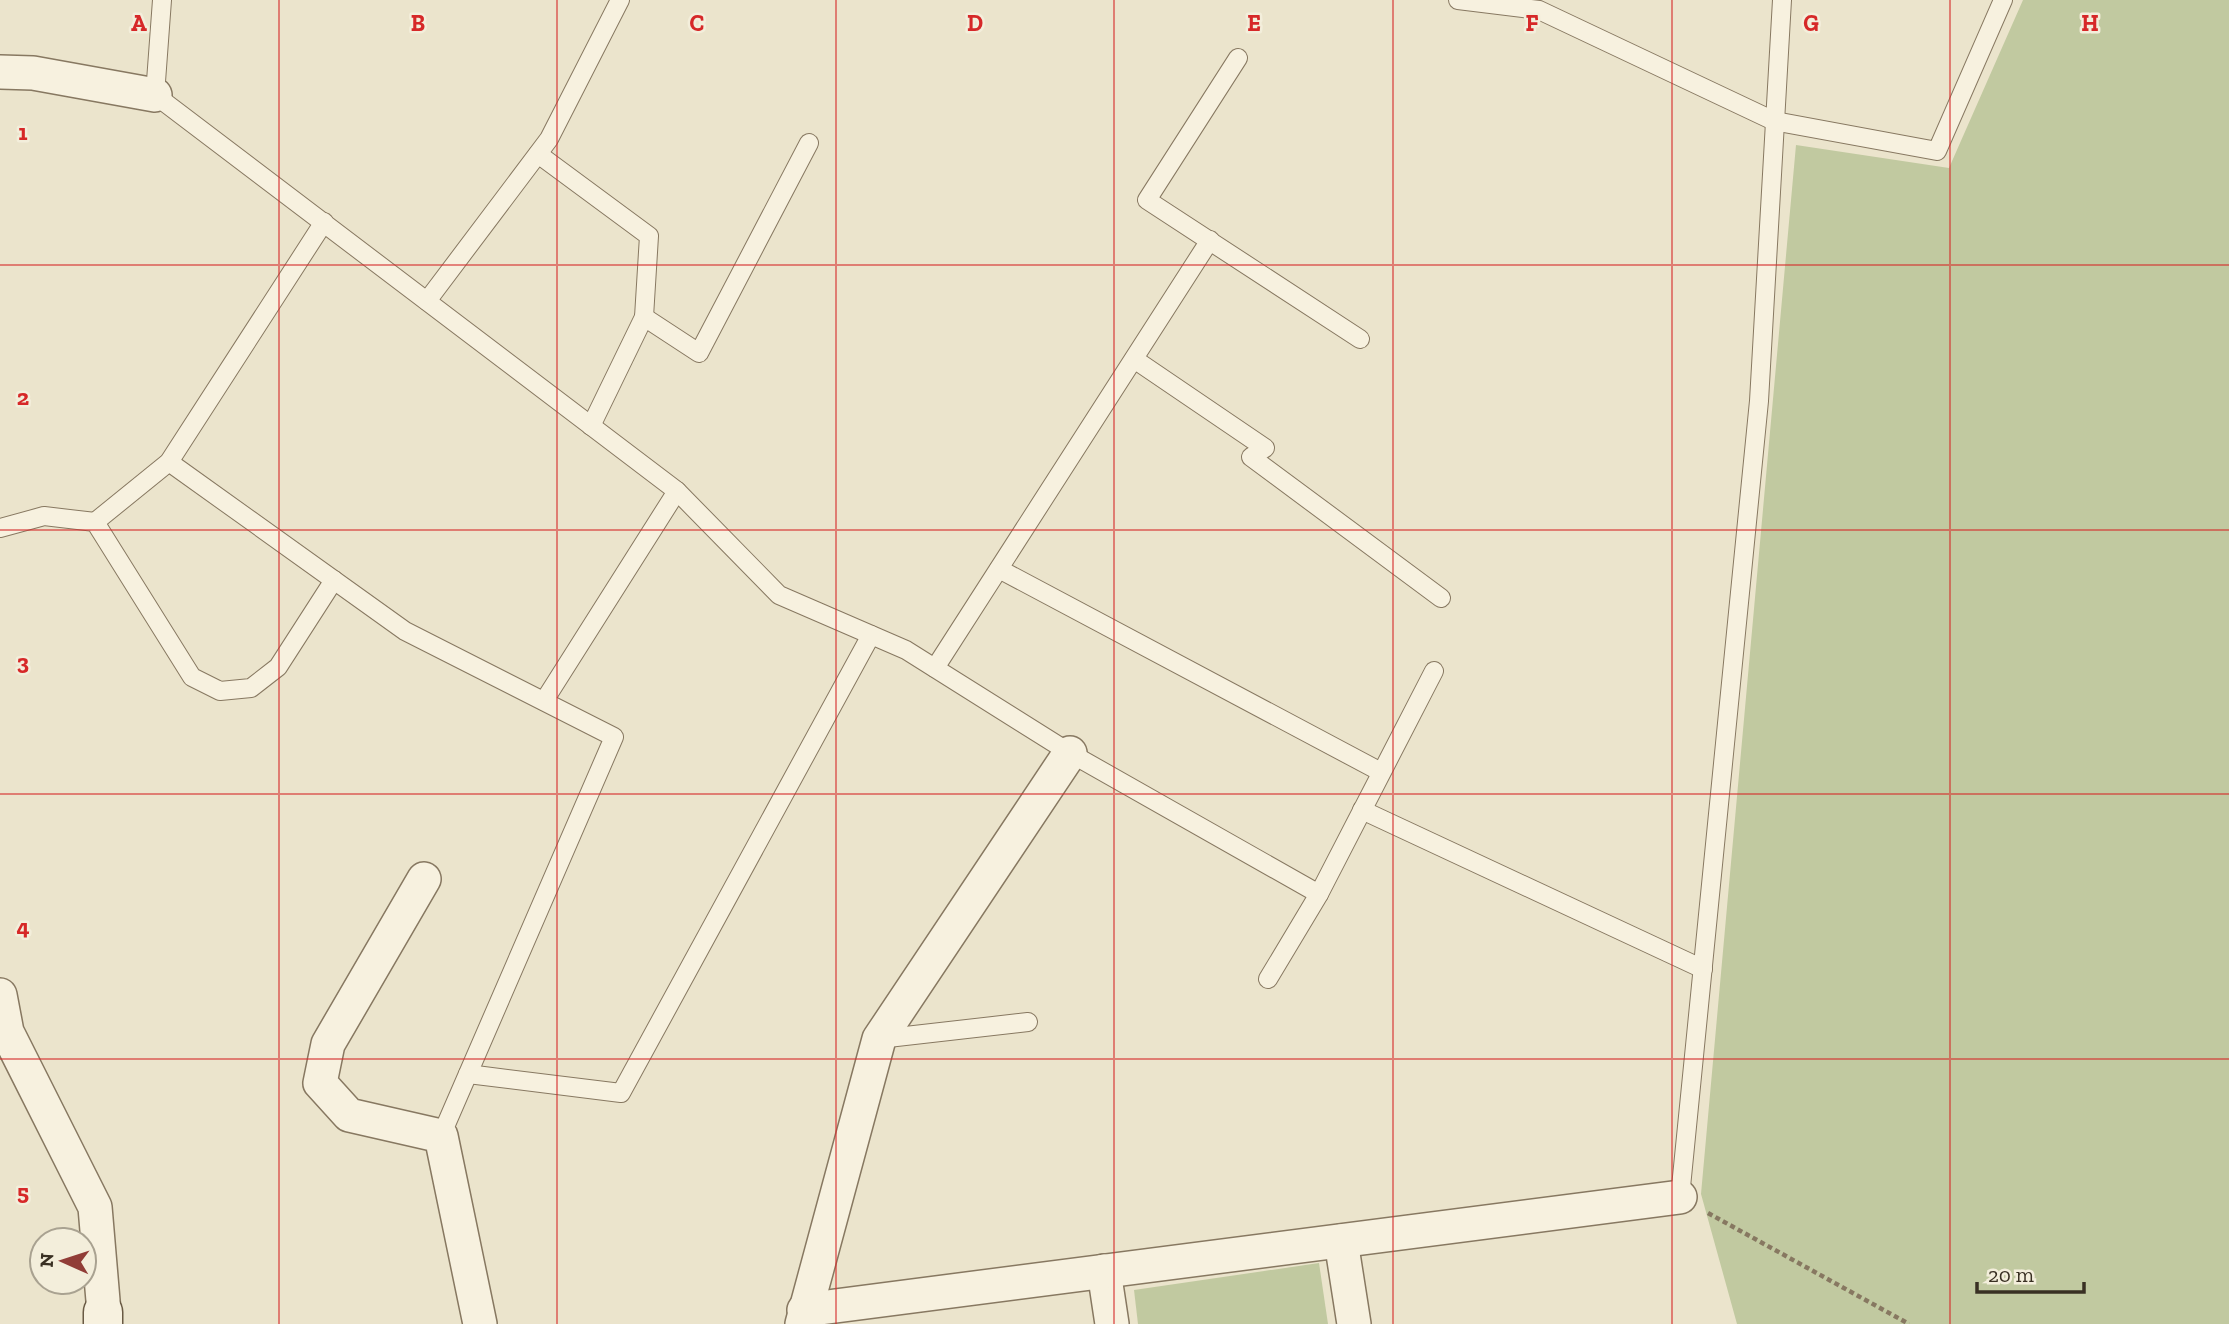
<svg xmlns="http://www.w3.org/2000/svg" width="2229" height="1324" viewBox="0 0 2229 1324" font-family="'Zilla Slab',serif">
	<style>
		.green { fill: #c1c9a0 }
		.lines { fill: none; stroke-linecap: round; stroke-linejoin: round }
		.service-casing { stroke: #877861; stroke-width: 20 }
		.minor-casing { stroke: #877861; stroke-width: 36 }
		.secondary-casing { stroke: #695a44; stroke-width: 41 }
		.path { stroke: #877861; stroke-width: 4.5; stroke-dasharray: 5 3.5; stroke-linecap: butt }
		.service { stroke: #f7f1df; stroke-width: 18 }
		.minor { stroke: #f7f1df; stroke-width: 33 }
		.secondary { stroke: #f7f1df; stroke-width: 38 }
		.grid { fill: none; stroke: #d62828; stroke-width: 2; stroke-opacity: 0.55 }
		.grid-label { font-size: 23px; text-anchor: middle; font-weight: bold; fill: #d62828; stroke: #f3eedb; stroke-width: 5; stroke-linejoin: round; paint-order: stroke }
	</style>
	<rect width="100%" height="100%" fill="#ebe4cc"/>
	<!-- green -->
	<g class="green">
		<polygon points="2023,0 2229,0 2229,1324 1737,1324 1701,1194 1796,145 1949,168"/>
		<polygon points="1319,1263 1328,1324 1138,1324 1134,1290"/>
	</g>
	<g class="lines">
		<!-- service casing -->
		<g class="service-casing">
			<g id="service">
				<polyline points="162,0 155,95 677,491 779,595 906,650 1070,753 1319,894"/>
				<polyline points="1458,0 1539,10 1774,121 1937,151 2003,0"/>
				<polyline points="1238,58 1147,200 1360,339"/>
				<polyline points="538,154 649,236 644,317"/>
				<polyline points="427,301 549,139 620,0"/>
				<polyline points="1134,359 1265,448 1251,457 1441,598"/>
				<polyline points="591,426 644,317 699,353 809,143"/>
				<polyline points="169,462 405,631 614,737 441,1136"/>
				<polyline points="95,522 169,462 324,222"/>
				<polyline points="0,528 44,516 95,522 192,677 220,691 251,688 278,667 334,580"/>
				<polyline points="999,569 1381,772"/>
				<polyline points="935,668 1210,240"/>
				<polyline points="544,701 677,491"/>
				<polyline points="1362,810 1703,969"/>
				<polyline points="1268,979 1319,894 1434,671"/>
				<polyline points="879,1039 1028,1022"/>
				<polyline points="468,1074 621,1093 871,635"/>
				<polyline points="1680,1197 1759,401 1782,0"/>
			</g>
		</g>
		<!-- minor casing -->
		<g class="minor-casing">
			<g id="minor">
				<polyline points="0,72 33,73 155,95"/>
				<polyline points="424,879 328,1044 320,1083 349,1115 441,1136 480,1324"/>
				<polyline points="0,995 7,1032 95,1207 105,1324"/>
				<polyline points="1341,1241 1354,1324"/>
				<polyline points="1104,1271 1112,1324"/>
				<polyline points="804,1310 1680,1197"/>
				<polyline points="802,1324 879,1039 1070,753"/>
			</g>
		</g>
		<!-- secondary casing -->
		<g class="secondary-casing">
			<polyline id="secondary" points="103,1312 103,1324"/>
		</g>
		<!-- path -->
		<polyline class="path" points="1708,1213 1909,1324"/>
		<!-- service -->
		<use href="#service" class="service"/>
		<!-- minor -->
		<use href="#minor" class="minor"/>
		<!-- secondary -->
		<use href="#secondary" class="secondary"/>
	</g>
	<!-- grid -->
	<path class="grid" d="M279,0V1324M557,0V1324M836,0V1324M1114,0V1324M1393,0V1324M1672,0V1324M1950,0V1324M0,265H2229M0,530H2229M0,794H2229M0,1059H2229"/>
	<g class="grid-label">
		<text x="139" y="31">A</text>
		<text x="418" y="31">B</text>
		<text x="697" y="31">C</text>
		<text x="975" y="31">D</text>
		<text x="1254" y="31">E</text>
		<text x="1532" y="31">F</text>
		<text x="1811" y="31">G</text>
		<text x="2090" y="31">H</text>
		<text x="23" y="140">1</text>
		<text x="23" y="405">2</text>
		<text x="23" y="670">3</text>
		<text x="23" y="935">4</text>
		<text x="23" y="1200">5</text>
	</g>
	<!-- north arrow -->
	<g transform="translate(63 1261) rotate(273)"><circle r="33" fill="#f3eedb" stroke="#a9a291" stroke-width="2"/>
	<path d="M0-5L12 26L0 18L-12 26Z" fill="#913d37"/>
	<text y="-10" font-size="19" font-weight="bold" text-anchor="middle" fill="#393023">N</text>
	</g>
	<!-- scale -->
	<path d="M1977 1282v10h107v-10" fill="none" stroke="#393023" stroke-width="3.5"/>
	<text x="1988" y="1282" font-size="21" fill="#393023" stroke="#f3eedb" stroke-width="5" paint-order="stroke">20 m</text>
</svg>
